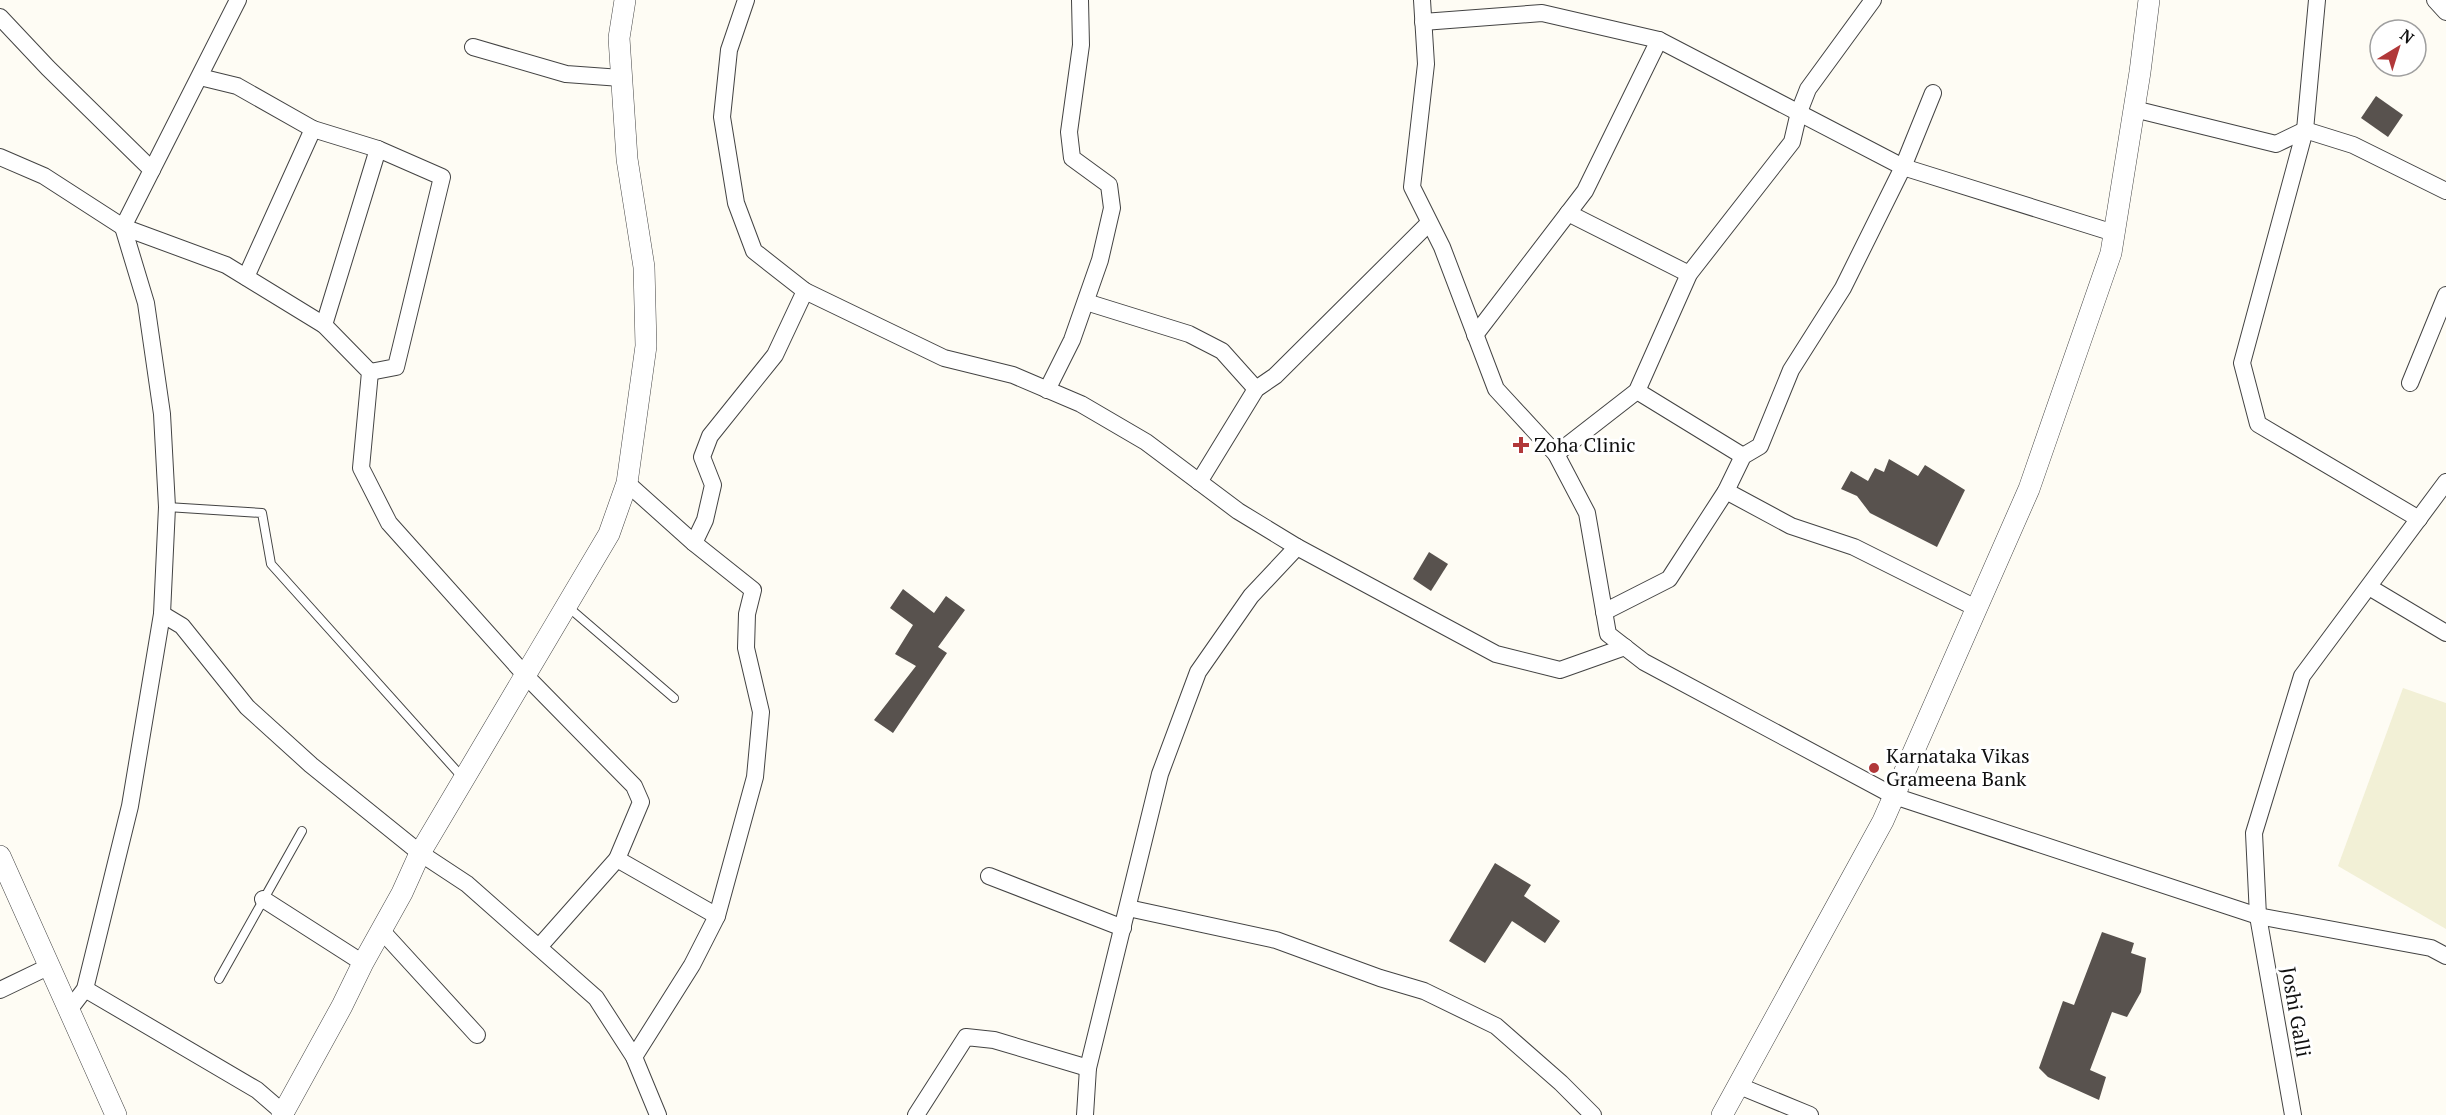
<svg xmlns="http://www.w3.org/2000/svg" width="2446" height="1115" viewBox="0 0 2446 1115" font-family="'PT Serif',serif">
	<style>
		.farmland { fill: #f2f0d6 }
		.building { fill: #58524e }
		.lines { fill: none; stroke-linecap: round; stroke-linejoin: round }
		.service-casing { stroke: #434343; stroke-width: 10 }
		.minor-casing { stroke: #434343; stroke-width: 18 }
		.tertiary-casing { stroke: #434343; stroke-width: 22 }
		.service { stroke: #fff; stroke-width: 8 }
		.minor { stroke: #fff; stroke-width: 16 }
		.tertiary { stroke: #fff; stroke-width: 21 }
		.poi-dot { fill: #b13839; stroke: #fff; stroke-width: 2 }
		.labels { text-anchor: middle; stroke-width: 6; stroke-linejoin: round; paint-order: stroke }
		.poi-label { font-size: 20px; fill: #101010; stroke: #fff; text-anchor: start }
		.street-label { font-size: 20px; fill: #101010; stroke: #fff }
	</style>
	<rect width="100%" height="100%" fill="#fefcf4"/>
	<!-- farmland -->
	<polygon class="farmland" points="2403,688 2446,703 2446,929 2338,866"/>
	<!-- building -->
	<g class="building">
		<polygon points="2376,96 2403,115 2388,137 2361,118"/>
		<polygon points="1889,459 1918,476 1925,465 1965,490 1937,547 1870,513 1857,496 1841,489 1851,471 1868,481 1875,468 1884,472"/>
		<polygon points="1429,552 1448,564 1431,591 1413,579"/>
		<polygon points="903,589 934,613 946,596 965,610 938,647 947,653 893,733 874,720 916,666 895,654 913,625 890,608"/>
		<polygon points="1495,863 1531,885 1524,896 1560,921 1545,943 1512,921 1485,963 1449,941"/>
		<polygon points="2102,932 2134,943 2131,953 2146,958 2141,992 2127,1017 2112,1012 2090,1070 2106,1077 2099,1100 2048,1077 2039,1068 2063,1001 2074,1005"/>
	</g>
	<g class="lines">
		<!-- service casing -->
		<g class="service-casing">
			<g id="service">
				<polyline points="167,507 262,513 271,564 463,778"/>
				<polyline points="567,606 674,698"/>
				<polyline points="219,979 302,831"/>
			</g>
		</g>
		<!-- minor casing -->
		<g class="minor-casing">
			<g id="minor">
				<polyline points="746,0 729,50 722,117 736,203 754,251 805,291 944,358 1013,375 1081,404 1146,442 1238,511 1297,547 1496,654 1560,670 1625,647"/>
				<polyline points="1422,0 1426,64 1412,187 1442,247 1496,389 1556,454 1587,513 1608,634 1644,662 1894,796 2258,916 2431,948 2446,956"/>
				<polyline points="2317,0 2305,130 2242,363 2258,424 2419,519"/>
				<polyline points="2435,0 2446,12"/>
				<polyline points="0,17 48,68 152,170"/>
				<polyline points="1423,22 1542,13 1659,40 1903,167 2114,233"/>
				<polyline points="473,47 566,74 621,78"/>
				<polyline points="200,77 237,86 313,129 378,149 442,177 396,367 370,372"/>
				<polyline points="2134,109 2276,144 2305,130 2353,145 2446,191"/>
				<polyline points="0,157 44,176 123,227 226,265 324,325 370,372 361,468 389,523 526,676 634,786 641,802 617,859 539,947"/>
				<polyline points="1568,213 1689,274"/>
				<polyline points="246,277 313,129"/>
				<polyline points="1086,302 1189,334 1222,351 1256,389"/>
				<polyline points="324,325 378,149"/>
				<polyline points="1475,335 1585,191 1659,40"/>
				<polyline points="2410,383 2446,295"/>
				<polyline points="1047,390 1072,340 1100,260 1112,208 1109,185 1072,158 1069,132 1081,45 1080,0"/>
				<polyline points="1637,391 1743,456"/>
				<polyline points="1556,454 1637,391 1689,274 1792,142 1799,112 1808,89 1873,0"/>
				<polyline points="1199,482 1256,389 1275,376 1429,223"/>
				<polyline points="627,483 694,543 753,590 747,614 746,648 761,712 755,777 717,916 692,965 634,1057"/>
				<polyline points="1726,491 1791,526 1854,547 1976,608"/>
				<polyline points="694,543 705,520 713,485 702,457 710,436 775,355 805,291"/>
				<polyline points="2369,587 2446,633"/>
				<polyline points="1604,612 1669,579 1726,491 1743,456 1760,446 1791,370 1843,288 1903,167 1933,93"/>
				<polyline points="162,614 182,626 247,707 311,765 420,853 467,884 596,998 634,1057 658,1115"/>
				<polyline points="617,859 717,916"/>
				<polyline points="989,876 1123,928"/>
				<polyline points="263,899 363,963"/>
				<polyline points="1128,908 1276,940 1380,978 1424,991 1496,1026 1561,1083 1593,1115"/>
				<polyline points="381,930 477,1035"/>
				<polyline points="85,989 257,1090 286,1115"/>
				<polyline points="0,990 50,966"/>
				<polyline points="69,1010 85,989 130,806 162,614 167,507 162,414 146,303 123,227 238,0"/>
				<polyline points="1737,1085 1810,1115"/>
				<polyline points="916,1115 966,1037 994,1040 1088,1068"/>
				<polyline points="1085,1115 1088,1068 1160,774 1198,672 1251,596 1297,547"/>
				<polyline points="2293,1115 2258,916 2254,833 2302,676 2446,482"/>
			</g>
		</g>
		<!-- tertiary casing -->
		<g class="tertiary-casing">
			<g id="tertiary">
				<polyline points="0,856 116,1115"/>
				<polyline points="282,1115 342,1006 363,963 402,893 420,853 609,534 627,483 646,346 644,267 627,159 619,38 625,0"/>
				<polyline points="1722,1115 1883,821 2029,489 2111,253 2140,72 2149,0"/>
			</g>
		</g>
		<!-- service -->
		<use href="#service" class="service"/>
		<!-- minor -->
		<use href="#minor" class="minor"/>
		<!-- tertiary -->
		<use href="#tertiary" class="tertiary"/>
	</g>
	<!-- markers -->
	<g class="poi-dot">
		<path d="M1518 436h6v6h6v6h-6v6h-6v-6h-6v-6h6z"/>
		<circle cx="1874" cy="768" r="6"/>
	</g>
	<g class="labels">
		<!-- poi labels -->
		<g class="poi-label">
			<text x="1534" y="452">Zoha Clinic</text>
			<text x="1886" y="763">Karnataka Vikas<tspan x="1886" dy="23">Grameena Bank</tspan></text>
		</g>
		<!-- street labels -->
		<g class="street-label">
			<text transform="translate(2296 1012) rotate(80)" y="7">Joshi Galli</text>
		</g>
	</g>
	<!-- north arrow -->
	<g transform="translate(2398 48) rotate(38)"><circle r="28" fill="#ffffff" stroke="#9f9f9f" stroke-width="1.5"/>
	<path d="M0-4.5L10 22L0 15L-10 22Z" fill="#b13839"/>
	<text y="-9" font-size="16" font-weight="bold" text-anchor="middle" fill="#101010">N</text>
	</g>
</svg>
